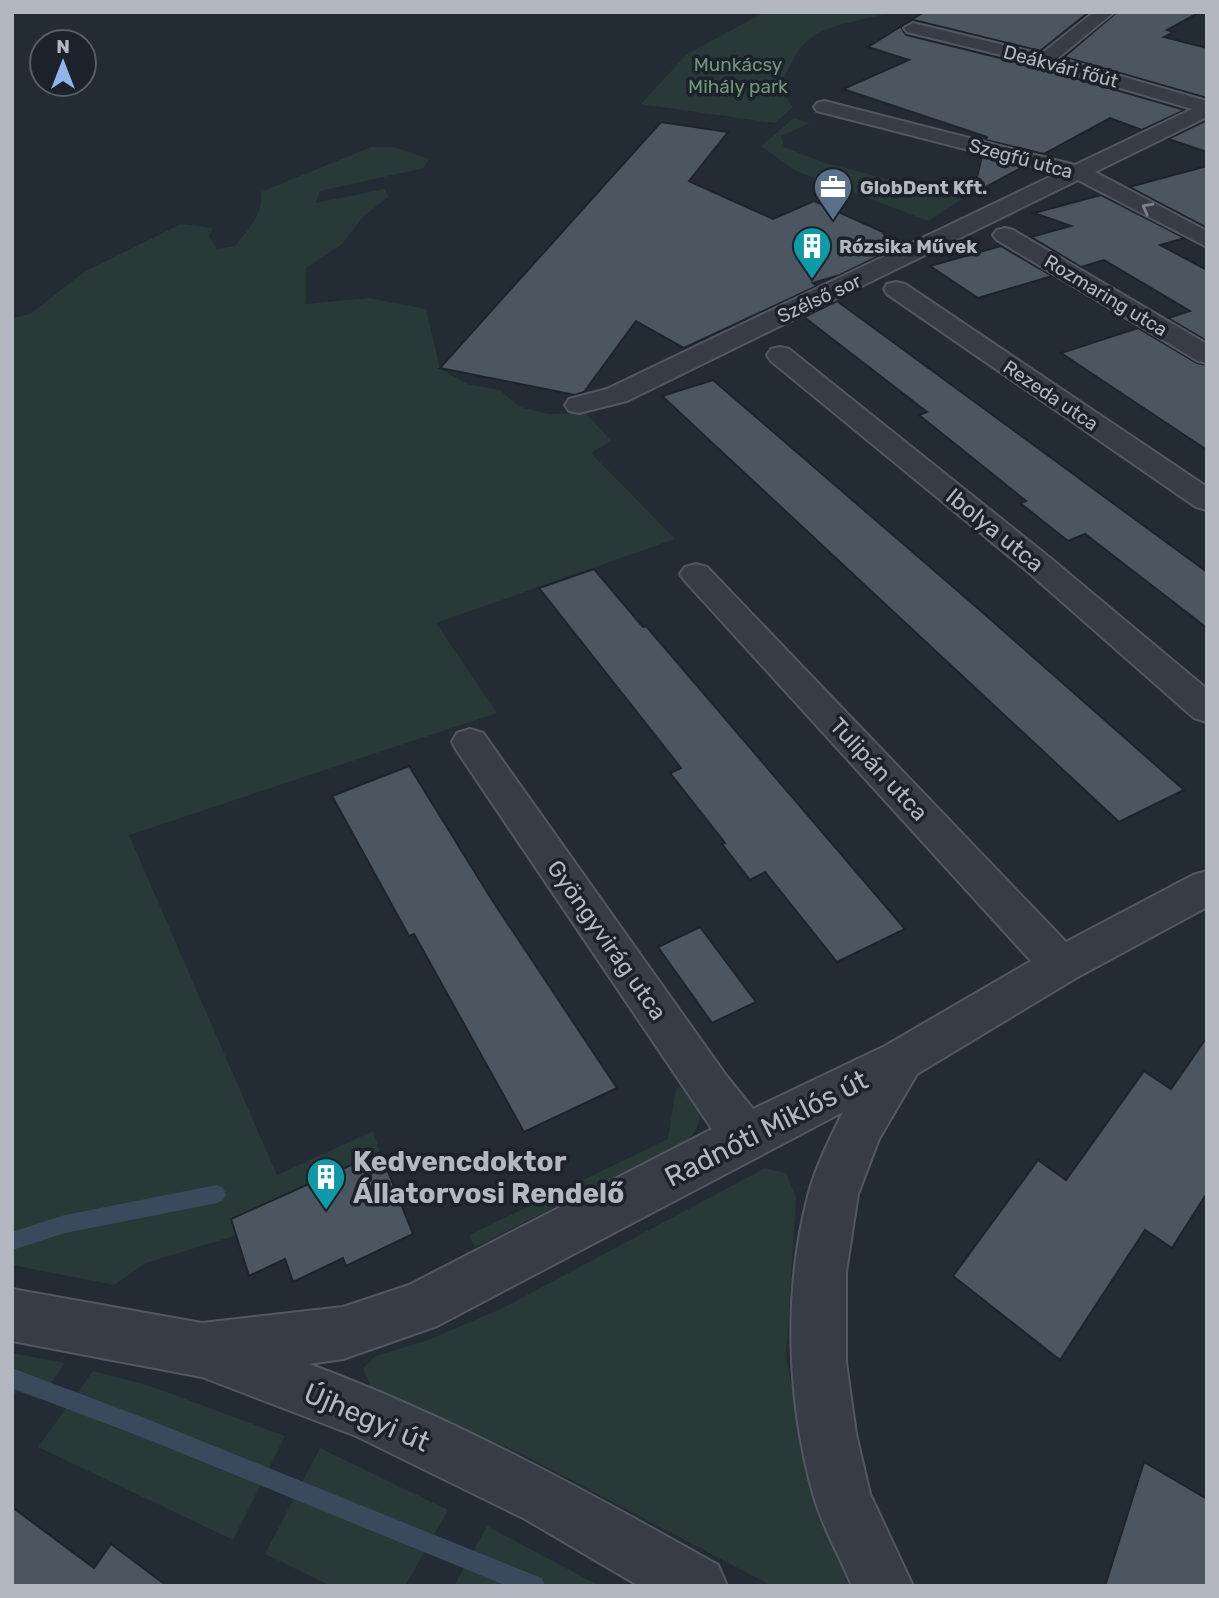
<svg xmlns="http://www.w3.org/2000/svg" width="1219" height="1598" viewBox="0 0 1219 1598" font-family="Rubik,sans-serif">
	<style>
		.green { fill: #283938 }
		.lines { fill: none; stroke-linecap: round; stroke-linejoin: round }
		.stream { fill: #3a4a5c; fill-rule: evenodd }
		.building { fill: #4c5660; stroke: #1e242c; stroke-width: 2 }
		.minor-casing { stroke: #515861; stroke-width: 4 }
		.minor { fill: #363d46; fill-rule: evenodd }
		.oneway { stroke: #7a818a }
		.labels { text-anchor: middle; stroke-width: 7; stroke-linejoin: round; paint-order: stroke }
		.far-park-label { font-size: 19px; fill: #729679; stroke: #1c222a }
		.far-street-label { font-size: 19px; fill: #b1b8c2; stroke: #1c222a }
		.far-poi-label { font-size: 19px; font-weight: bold; fill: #b1b8c2; stroke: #1c222a; text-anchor: start }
		.street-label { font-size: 23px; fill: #b1b8c2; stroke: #1c222a }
		.near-street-label { font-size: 28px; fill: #b1b8c2; stroke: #1c222a }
		.near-poi-label { font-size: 28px; font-weight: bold; fill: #b1b8c2; stroke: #1c222a; text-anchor: start }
	</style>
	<rect width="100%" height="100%" fill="#232b35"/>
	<!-- green -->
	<g class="green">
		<path d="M765,12H892C866,20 836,22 812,37C797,47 787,72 779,88L793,107L775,123L641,104L687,54Z"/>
		<polygon points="794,118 810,123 781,136 784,147 822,162 962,199 928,221 794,170 761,146"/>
		<path d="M371,147H394L429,159L424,168L320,191L316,203L385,189L388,197L363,217L342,244L306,268V304L369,298L426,309L440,369L467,384L500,390L520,407L548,414L586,413L611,441L591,453L675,539L436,623L497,713L129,835L277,1175L373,1131L380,1152L231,1219L237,1235L146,1263L114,1285L12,1265V318L30,314L84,272L181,224L213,228L209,236L217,249L235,246C248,230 264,213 261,192Z"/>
		<path d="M688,1084C700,1108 707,1121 686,1142L475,1247L469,1235L668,1139L676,1089Z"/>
		<polygon points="765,1168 786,1173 796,1198 786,1357 814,1503 850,1586 772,1586 520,1453 371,1387 363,1368 376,1356 428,1340 503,1308"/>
		<polygon points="12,1353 65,1363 40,1400 17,1391 12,1396"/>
		<polygon points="93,1371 150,1386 285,1436 233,1540 38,1447"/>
		<polygon points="320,1448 448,1510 405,1586 331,1586 265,1554"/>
		<polygon points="487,1526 600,1586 454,1586"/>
	</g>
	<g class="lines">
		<!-- stream -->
		<g class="stream">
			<polygon points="217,1185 223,1188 226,1194 223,1200 217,1203 65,1233 12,1250 12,1232 65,1215"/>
			<polygon points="12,1368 152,1421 534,1575 542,1578 545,1586 507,1586 152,1441 12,1388"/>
		</g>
	</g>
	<!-- building -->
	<g class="building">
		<polygon points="924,12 1089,12 1040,51 914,20 901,27 906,35 1037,67 1185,110 1142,130 1110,118 1044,154 986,140 987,137 843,89 909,60 868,47"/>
		<polygon points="1117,12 1200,12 1167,30 1174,32 1164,37 1207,48 1207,98 1064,57"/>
		<polygon points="1207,120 1207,152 1168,139"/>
		<polygon points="661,122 728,132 689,181 773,219 814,201 883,232 891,250 840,275 813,283 817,286 684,348 636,321 584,392 575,395 440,368"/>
		<polygon points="982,156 1023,167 973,194"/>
		<polygon points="1207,166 1207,228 1129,187"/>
		<polygon points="1101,195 1185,238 1160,245 1207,270 1207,341 1168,318 1190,311 1104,260 1081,267 1031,237 1071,226 1034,213"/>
		<polygon points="1001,246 1052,276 978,298 930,266"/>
		<polygon points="837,301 1207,572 1207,628 1085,534 1068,541 1020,503 1026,501 919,415 927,412 804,317"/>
		<polygon points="1138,328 1197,363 1207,365 1207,450 1061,353"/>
		<polygon points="713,380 973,604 1184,790 1119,822 662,396"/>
		<polygon points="594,569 643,627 646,626 905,929 837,962 765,872 750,880 722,844 725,843 670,773 681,768 539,588"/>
		<polygon points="409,766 492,900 617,1088 524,1132 414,934 409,936 332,796"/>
		<polygon points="700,927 756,1002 712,1023 658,947"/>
		<polygon points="1207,1037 1207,1193 1172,1248 1145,1230 1060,1360 953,1276 1038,1160 1066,1180 1144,1071 1171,1089"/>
		<polygon points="380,1152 413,1234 346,1266 343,1258 293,1282 285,1259 249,1276 231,1219"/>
		<polygon points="1144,1462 1207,1499 1207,1586 1105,1586"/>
		<polygon points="12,1507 94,1568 111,1544 167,1586 12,1586"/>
	</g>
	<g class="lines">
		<!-- minor casing -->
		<g class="minor-casing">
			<g id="minor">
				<polygon points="1094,12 1114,12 1058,58 1207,101 1207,117 1095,172 1207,231 1207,247 1078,180 627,401 579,413 569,411 565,405 569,399 607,389 1058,173 817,111 814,107 817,103 824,101 1075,165 1192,109 1038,64 907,32 904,28 913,23 1041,54"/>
				<polygon points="1005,228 1013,230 1207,344 1207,363 1198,361 997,240 993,235 997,230"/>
				<polygon points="896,282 905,284 1207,487 1207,510 1196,507 887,294 884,289 887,284"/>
				<polygon points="780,347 789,349 1049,557 1207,689 1207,722 1194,718 1027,571 771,361 767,355 771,349"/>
				<path d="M696,564L707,567L1066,942L1193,875L1207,871V907L1076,978L917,1074L879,1139L858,1194L846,1272V1362L856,1434L870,1494L913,1586H852C840,1557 823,1528 814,1497C787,1402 783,1292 808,1196C815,1168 830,1138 843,1112L437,1326L343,1359L309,1364C452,1417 585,1490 718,1565L727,1586H639L525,1519L356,1436L202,1377L12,1341V1289L202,1323L343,1307L409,1285L712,1129L457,751L452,742L457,733L470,729L483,733L725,1074L753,1109L885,1046L1031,961L685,581L680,574L685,567Z"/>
			</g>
		</g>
		<!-- minor -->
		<use href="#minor" class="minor"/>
	</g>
	<!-- one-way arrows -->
	<defs><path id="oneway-chevron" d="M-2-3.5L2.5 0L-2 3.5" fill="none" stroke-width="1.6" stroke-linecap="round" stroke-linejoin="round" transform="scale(1.75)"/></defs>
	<use class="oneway" href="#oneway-chevron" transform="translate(1147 208) rotate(-152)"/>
	<!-- icons -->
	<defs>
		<g id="office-pin" transform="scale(2.0125)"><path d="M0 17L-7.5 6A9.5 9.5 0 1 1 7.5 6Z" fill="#5c6f8a" stroke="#1c222a"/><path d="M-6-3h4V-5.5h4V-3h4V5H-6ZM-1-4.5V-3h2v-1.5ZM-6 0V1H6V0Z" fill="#fff"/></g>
		<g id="building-pin" transform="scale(2.0125)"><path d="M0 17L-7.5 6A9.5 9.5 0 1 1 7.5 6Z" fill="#0f9aa8" stroke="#1c222a"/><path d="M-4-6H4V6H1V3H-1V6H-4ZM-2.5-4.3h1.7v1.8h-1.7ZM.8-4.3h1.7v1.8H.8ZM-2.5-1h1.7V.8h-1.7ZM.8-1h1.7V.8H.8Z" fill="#fff"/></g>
	</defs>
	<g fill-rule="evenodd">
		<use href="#office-pin" x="833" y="187"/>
		<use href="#building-pin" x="812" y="246"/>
		<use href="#building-pin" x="326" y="1177"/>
	</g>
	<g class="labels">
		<!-- far-park labels -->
		<g class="far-park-label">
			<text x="738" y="71">Munkácsy<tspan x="738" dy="22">Mihály park</tspan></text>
		</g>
		<!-- far-street labels -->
		<g class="far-street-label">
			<text transform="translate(1061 66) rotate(15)" y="7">Deákvári főút</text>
			<text transform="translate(1021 158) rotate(15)" y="7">Szegfű utca</text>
			<text transform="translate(1106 295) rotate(31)" y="7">Rozmaring utca</text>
			<text transform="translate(819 298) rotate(-25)" y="7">Szélső sor</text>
			<text transform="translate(1051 395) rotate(34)" y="7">Rezeda utca</text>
		</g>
		<!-- far-poi labels -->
		<g class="far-poi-label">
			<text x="860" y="194">GlobDent Kft.</text>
			<text x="839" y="253">Rózsika Művek</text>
		</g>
		<!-- street labels -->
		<g class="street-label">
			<text transform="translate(995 530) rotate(39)" y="8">Ibolya utca</text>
			<text transform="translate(879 769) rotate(47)" y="8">Tulipán utca</text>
			<text transform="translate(607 940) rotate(55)" y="8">Gyöngyvirág utca</text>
		</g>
		<!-- near-street labels -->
		<g class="near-street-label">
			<text transform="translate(766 1128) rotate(-27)" y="10">Radnóti Miklós út</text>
			<text transform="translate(367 1417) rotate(23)" y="10">Újhegyi út</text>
		</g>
		<!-- near-poi labels -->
		<g class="near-poi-label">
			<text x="353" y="1171">Kedvencdoktor<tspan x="353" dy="32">Állatorvosi Rendelő</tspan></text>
		</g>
	</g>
	<!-- border -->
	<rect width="1219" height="1598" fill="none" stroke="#b1b8c2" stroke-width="28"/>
	<!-- north arrow -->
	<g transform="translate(63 63)"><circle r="33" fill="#1c222a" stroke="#585e67" stroke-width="2"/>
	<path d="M0-5L12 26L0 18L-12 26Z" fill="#8fb5e9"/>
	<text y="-10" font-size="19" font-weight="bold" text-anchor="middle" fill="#b1b8c2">N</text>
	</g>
</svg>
